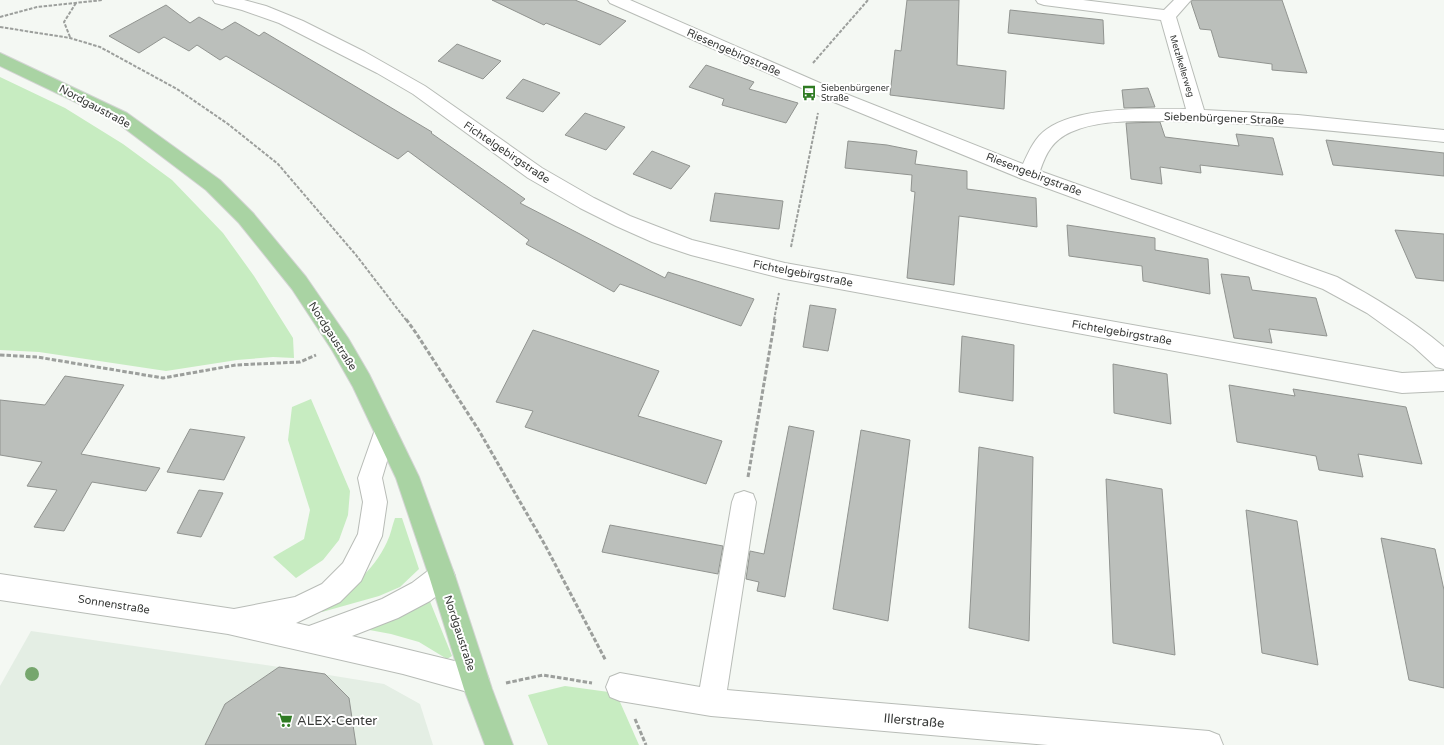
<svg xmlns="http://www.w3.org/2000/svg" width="1444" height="745" viewBox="0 0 1444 745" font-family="'Varela Round',sans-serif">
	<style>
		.built { fill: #e4eee4 }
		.green { fill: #c7ecc1 }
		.building { fill: #bbbfbb; stroke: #919490 }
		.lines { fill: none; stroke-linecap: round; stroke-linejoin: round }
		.minor-casing { stroke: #b8bcb7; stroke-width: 2 }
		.major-casing { stroke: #d3d4d3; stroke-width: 2 }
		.path-far1 { stroke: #9c9f9c; stroke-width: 2; stroke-dasharray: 3.5 1.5; stroke-linecap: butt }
		.path { stroke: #9c9f9c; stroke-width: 3; stroke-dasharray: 4.5 2; stroke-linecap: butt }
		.minor { fill: #fff; fill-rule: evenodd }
		.major { fill: #a9d3a3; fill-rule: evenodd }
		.tree { fill: #76a66d }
		.labels { text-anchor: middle; stroke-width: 4; stroke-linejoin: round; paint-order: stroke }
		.far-street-label { font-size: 9px; fill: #383a38; stroke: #fff }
		.far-poi-label { font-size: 9px; fill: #383a38; stroke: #fff; text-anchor: start }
		.street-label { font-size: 11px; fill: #383a38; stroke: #fff }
		.near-poi-label { font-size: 13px; fill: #383a38; stroke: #fff; text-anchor: start }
		.near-street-label { font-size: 13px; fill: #383a38; stroke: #fff }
	</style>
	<rect width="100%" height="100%" fill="#f4f8f3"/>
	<!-- built -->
	<polygon class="built" points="31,631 279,667 384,684 420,704 433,745 0,745 0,686"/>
	<!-- green -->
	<g class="green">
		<polygon points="0,77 65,108 123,144 172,180 223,233 254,276 293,338 294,358 273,357 237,360 166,371 39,352 0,350"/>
		<polygon points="311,399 350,491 348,515 339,540 323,560 296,578 273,557 304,539 310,510 288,440 292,407"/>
		<path d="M395,518H402L419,569L400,587L379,596L322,612V609C349,590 373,572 387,542C391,534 392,526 395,518Z"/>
		<polygon points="429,599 452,656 447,659 419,642 391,634 364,629"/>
		<polygon points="565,686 616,693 639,745 548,745 528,695"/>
	</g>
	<!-- building -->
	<g class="building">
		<polygon points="492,0 575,0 626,21 600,45 546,23 544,25"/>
		<polygon points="907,0 959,0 957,65 1006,71 1004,109 890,95 895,50 901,51"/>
		<polygon points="1192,0 1282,0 1307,73 1272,70 1272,64 1219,57 1211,30 1200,29 1191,2"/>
		<polygon points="166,5 190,23 199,17 222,30 235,22 259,36 264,32 432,132 431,133 525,199 520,203 665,278 668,272 754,299 741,326 620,284 614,292 526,244 529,240 408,151 398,159 226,56 220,60 197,45 189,51 164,37 139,53 109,36"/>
		<polygon points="1010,10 1103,20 1104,44 1008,33"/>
		<polygon points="457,44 501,61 483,79 438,61"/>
		<polygon points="706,65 754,82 749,89 798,103 786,123 722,105 724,99 689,87"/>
		<polygon points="523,79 560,93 543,112 506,98"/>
		<polygon points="1148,88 1155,107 1124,108 1122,90"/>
		<polygon points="585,113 625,127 606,150 565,135"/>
		<polygon points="1160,122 1165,137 1239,146 1236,134 1273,138 1283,175 1200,165 1201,173 1160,167 1162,184 1131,179 1126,123"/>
		<polygon points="1326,140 1444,153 1444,176 1333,165"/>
		<polygon points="848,141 887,145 917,151 915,164 967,171 967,189 1036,198 1037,227 959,216 954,285 907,278 915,192 911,191 912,175 845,168"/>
		<polygon points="652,151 690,166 671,189 633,174"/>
		<polygon points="715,193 783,201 779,229 710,221"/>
		<polygon points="1067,225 1155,238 1155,250 1208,259 1210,294 1143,281 1142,266 1069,256"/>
		<polygon points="1395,230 1444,234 1444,281 1416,278"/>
		<polygon points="1221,274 1249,277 1252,290 1316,298 1327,336 1269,329 1272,343 1234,338"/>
		<polygon points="810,305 836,309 828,351 803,347"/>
		<polygon points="533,330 659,371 638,416 722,441 706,484 525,427 533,411 496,402"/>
		<polygon points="962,336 1014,345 1013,401 959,392"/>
		<polygon points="1113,364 1167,374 1171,424 1114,413"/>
		<polygon points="65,376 124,385 81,454 160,468 146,491 92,482 64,531 34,527 57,490 27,486 42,462 0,455 0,400 45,405"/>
		<polygon points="1229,385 1295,396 1293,389 1406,407 1422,464 1358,454 1363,477 1319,470 1316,456 1237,442"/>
		<polygon points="789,426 814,431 785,597 757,591 759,582 746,579 750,551 764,554"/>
		<polygon points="190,429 245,437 224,480 167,472"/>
		<polygon points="861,430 910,440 888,621 833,609"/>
		<polygon points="979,447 1033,457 1029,641 969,628"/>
		<polygon points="1106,479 1162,489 1175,655 1113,643"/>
		<polygon points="199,490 223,493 201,537 177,533"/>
		<polygon points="1246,510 1297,521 1318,665 1262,653"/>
		<polygon points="610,525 723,546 718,574 602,552"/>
		<polygon points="1381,538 1435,549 1444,590 1444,688 1409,680"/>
		<polygon points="279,667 325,674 349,698 356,745 205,745 225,704"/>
	</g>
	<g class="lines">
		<!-- minor casing -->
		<g class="minor-casing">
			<g id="minor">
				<polygon points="213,0 244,0 266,6 303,21 365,52 425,86 542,168 594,198 630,216 692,240 785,263 1402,373 1444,371 1444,391 1402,393 785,279 691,255 652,242 616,226 580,208 528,178 413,94 377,73 279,23 242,10 215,3"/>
				<path d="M608,0H630L836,90L1023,164C1029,151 1035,137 1047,129C1081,106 1147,109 1186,109L1161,20L1044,5L1038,3L1036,0H1083L1164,10L1174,0H1191L1176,17L1204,110L1298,115L1444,130V142C1353,133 1261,122 1169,121C1138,121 1100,119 1071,132C1053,140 1046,153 1040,171L1337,277C1375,298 1411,319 1444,347V369L1436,367L1413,346L1367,313L1323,289L1022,179L824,98L610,3Z"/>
				<polygon points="385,421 393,424 396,431 382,478 387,502 382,536 361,581 340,602 296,623 309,626 382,599 412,583 433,567 442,564 451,567 455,576 451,585 430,601 398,618 352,636 475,666 485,670 489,680 485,690 475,694 403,674 228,634 0,600 0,574 234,609 295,597 322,584 343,563 358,534 363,502 358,478 377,424"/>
				<polygon points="744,491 753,494 756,502 727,690 1209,731 1219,735 1223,745 1048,745 711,716 620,701 610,697 606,687 610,677 620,673 700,687 732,502 735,494"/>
			</g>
		</g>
		<!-- major casing -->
		<g class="major-casing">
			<polygon id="major" points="0,53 127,113 220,180 253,213 306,277 348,338 369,374 419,477 455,576 492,689 513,745 485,745 464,689 429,576 396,478 353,387 332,350 292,289 239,223 206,190 115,121 0,66"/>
		</g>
		<!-- path-far1 -->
		<g class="path-far1">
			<polyline points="0,17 37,7 103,0"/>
			<polyline points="0,27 70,38 100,47 177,89 228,124 278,164 356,255 406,320"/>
			<polyline points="70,37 64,22 76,3"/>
			<polyline points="813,63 868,0"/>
			<polyline points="791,247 818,113"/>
			<polyline points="774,320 779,293"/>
		</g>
		<!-- path -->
		<g class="path">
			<polyline points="406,319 416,333 478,429 545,545 606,661"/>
			<polyline points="0,355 37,357 163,378 236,365 300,362 316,355"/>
			<polyline points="748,477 775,319"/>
			<polyline points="506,683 543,675 592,683"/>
			<polyline points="635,719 646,745"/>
		</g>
		<!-- minor -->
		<use href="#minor" class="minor"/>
		<!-- major -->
		<use href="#major" class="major"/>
	</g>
	<!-- trees -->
	<circle class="tree" cx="32" cy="674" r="7"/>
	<!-- icons -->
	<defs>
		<g id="bus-bare" transform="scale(1.2)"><path d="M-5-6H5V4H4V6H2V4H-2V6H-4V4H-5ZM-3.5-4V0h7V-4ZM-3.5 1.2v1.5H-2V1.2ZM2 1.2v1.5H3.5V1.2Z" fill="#2f7b23" stroke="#fff" stroke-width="2.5" paint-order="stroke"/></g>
		<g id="supermarket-bare" transform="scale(1.2)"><path d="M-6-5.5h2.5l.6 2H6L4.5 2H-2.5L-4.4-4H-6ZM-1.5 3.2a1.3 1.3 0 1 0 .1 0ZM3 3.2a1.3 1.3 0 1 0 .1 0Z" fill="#2f7b23" stroke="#fff" stroke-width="2.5" paint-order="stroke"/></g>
	</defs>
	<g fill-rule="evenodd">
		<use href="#bus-bare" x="809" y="93"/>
		<use href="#supermarket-bare" x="285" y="720"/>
	</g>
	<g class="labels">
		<!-- far-street labels -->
		<g class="far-street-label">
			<text transform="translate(1182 66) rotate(73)" y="3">Metzlkellerweg</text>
		</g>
		<!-- far-poi labels -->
		<g class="far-poi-label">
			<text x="821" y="91">Siebenbürgener<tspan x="821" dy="10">Straße</tspan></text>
		</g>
		<!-- street labels -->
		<g class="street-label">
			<text transform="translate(734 52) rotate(24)" y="4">Riesengebirgstraße</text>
			<text transform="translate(95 106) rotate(28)" y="4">Nordgaustraße</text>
			<text transform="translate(1224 118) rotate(2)" y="4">Siebenbürgener Straße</text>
			<text transform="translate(507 152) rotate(34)" y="4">Fichtelgebirgstraße</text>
			<text transform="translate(1034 174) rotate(21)" y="4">Riesengebirgstraße</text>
			<text transform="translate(803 273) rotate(11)" y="4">Fichtelgebirgstraße</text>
			<text transform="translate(1122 332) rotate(10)" y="4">Fichtelgebirgstraße</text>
			<text transform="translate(333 336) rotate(57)" y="4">Nordgaustraße</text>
			<text transform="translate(114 604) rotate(9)" y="4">Sonnenstraße</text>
			<text transform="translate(460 633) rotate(72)" y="4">Nordgaustraße</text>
		</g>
		<!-- near-poi labels -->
		<g class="near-poi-label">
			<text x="297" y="725">ALEX-Center</text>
		</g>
		<!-- near-street labels -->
		<g class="near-street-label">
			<text transform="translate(914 720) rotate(5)" y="5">Illerstraße</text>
		</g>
	</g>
</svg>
